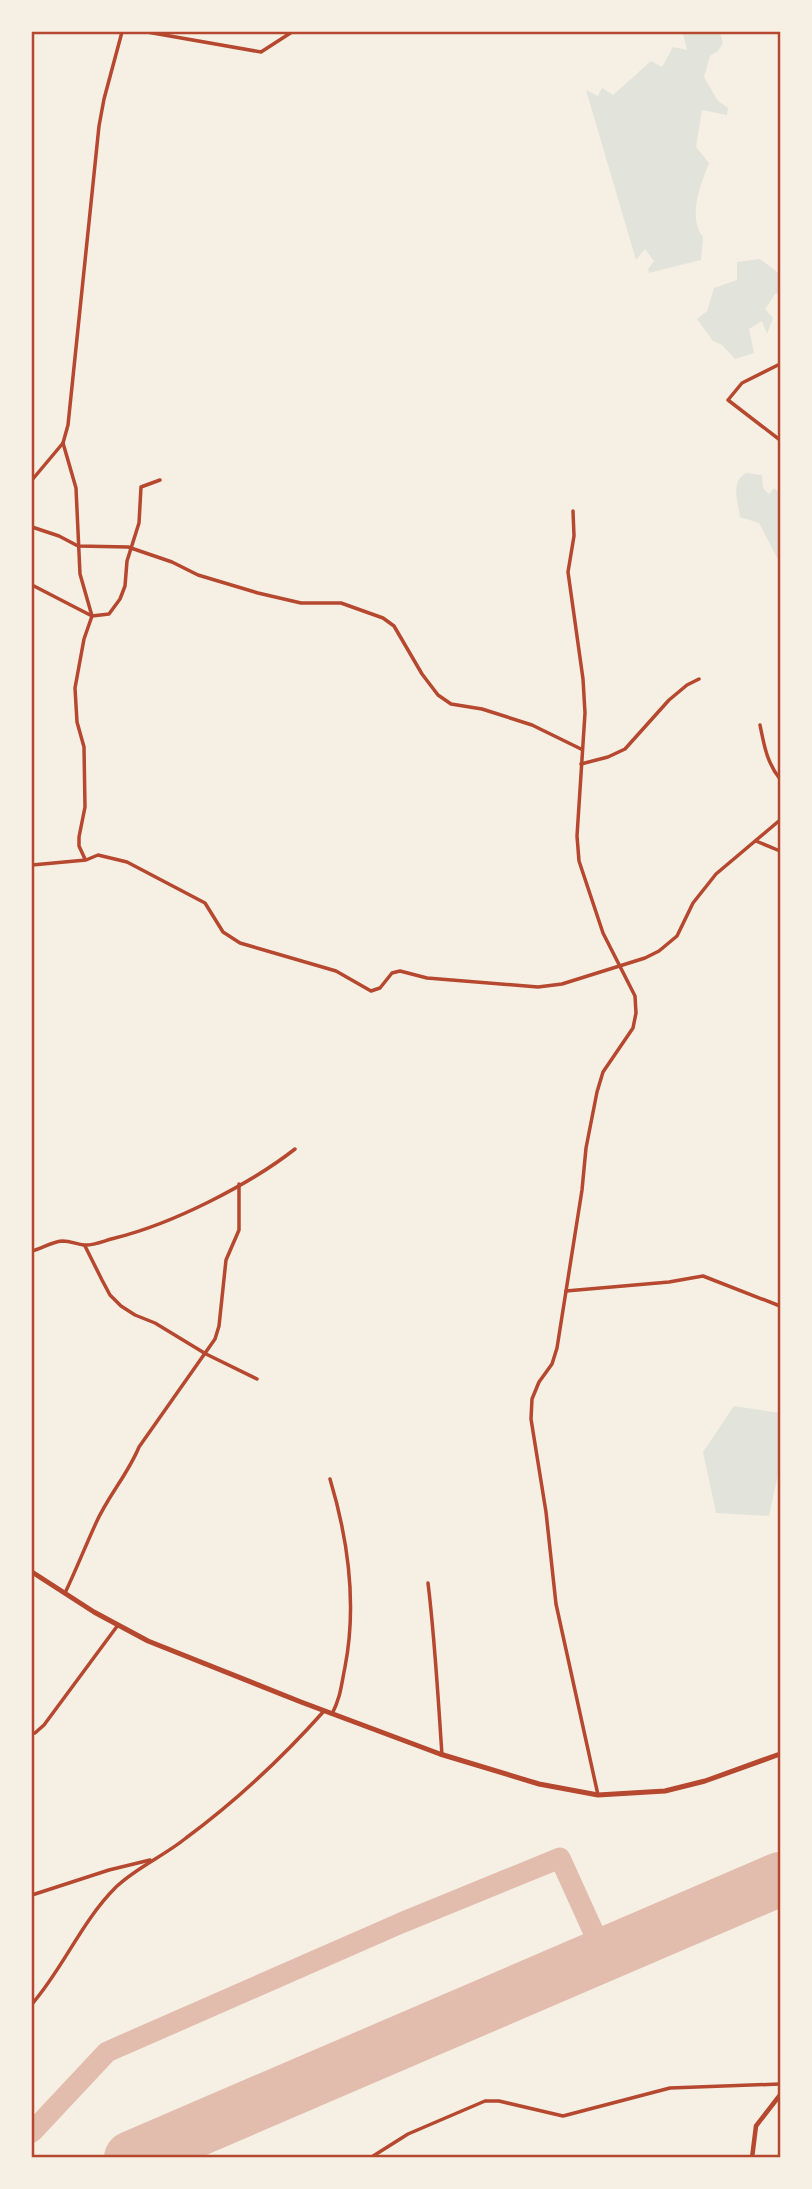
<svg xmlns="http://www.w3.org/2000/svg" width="812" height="2189" viewBox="0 0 812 2189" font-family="Cabin,sans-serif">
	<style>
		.green { fill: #e2e4dc }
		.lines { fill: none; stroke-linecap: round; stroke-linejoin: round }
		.taxiway { stroke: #e2bdae; stroke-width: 21 }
		.runway { stroke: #e2bdae; stroke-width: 54 }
		.minor { stroke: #b5482f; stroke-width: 3.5 }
		.tertiary { stroke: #b5482f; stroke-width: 4.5 }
		.primary { stroke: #b5482f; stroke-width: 5 }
		.neatline { fill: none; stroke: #b5482f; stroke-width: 2.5 }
	</style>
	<rect width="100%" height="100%" fill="#f6efe4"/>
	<!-- green -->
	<g class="green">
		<path d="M685,32H720L723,43L718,51L710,56L704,77L718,101L728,108L727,115L702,110L696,147L709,163C701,184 687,217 703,237L701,260L649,273L648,269L654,261L645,249L636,260L586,90L598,96L602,88L613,95L651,61L662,67L673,47L687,50L683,34Z"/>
		<polygon points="760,259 780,274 780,293 775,294 765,309 773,318 767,334 762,321 749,329 754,353 735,359 722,345 713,341 697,319 707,311 714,288 737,280 737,262"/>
		<path d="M746,473L762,475L763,488L769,494L774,488L780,493V563L759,523L740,517C738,502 730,482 746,473Z"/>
		<polygon points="734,1406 780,1413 780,1466 769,1516 716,1513 703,1452"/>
	</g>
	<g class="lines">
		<!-- taxiway -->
		<polyline class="taxiway" points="32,2132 107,2052 401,1923 560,1858 604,1955"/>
		<!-- runway -->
		<polyline class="runway" points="131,2158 780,1879"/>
		<!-- minor -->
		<g class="minor">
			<polyline points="147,32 261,52 292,32"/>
			<polyline points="780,364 742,383 728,400 780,440"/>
			<polyline points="63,443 76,488 80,574 92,616 109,614 120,599 125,586 127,561 139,523 141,487 160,480"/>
			<polyline points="32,480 63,443 68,425 99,126 104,99 122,32"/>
			<polyline points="573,511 574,536 568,572 583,679 585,713 577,836 579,861 603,933 635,996 636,1013 633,1028 603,1072 597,1092 586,1148 582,1190 557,1348 552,1364 539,1382 532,1399 531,1419 546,1512 556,1604 598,1795"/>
			<polyline points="32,527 59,536 78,546 128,547 172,562 198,575 258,593 301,603 341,603 383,618 394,626 422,674 438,695 451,704 482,709 532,725 581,749"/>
			<polyline points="32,585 92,616 84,639 75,688 77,722 84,747 85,807 79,837 79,846 85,859"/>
			<path d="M760,725C764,745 767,763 780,779"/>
			<polyline points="581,764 608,757 625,749 669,700 687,685 699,679"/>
			<polyline points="756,841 780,851"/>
			<polyline points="32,865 86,860 98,855 127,862 205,903 223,932 240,943 336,971 371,991 380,988 392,973 400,971 427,978 538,987 562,984 645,958 659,951 677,936 693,903 716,874 780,820"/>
			<polyline points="85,1246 102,1280 110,1295 121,1306 135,1315 155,1323 206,1354 257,1379"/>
			<path d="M32,1251C42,1248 52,1242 62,1241C71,1241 76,1244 84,1245C93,1246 106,1240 115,1238C172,1224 249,1185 295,1149"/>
			<polyline points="566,1291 669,1282 703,1276 780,1306"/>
			<path d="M330,1479C348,1539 357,1605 345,1667C341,1686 341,1696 332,1714"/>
			<path d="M428,1583C435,1640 438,1697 442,1755"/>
			<path d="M65,1593C76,1570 85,1547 96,1523C108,1496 128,1474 139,1447L215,1339L219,1326L226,1260L239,1230V1184"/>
			<polyline points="32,1733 35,1733 44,1725 118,1625"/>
			<polyline points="32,1895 109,1870 150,1860"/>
			<path d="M32,2004C64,1967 81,1922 116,1887C137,1867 164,1856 186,1838C236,1801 283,1757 324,1711"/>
			<polyline points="370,2158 408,2134 485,2101 499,2101 563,2116 670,2088 780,2084"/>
		</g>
		<!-- tertiary -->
		<polyline class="tertiary" points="752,2158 756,2126 780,2095"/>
		<!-- primary -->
		<polyline class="primary" points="32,1572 94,1612 148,1641 301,1702 440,1754 539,1784 598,1795 665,1791 705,1781 780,1754"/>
	</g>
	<!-- border -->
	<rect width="812" height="2189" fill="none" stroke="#f6efe4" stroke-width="66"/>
	<rect x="33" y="33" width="746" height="2123" class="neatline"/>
</svg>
